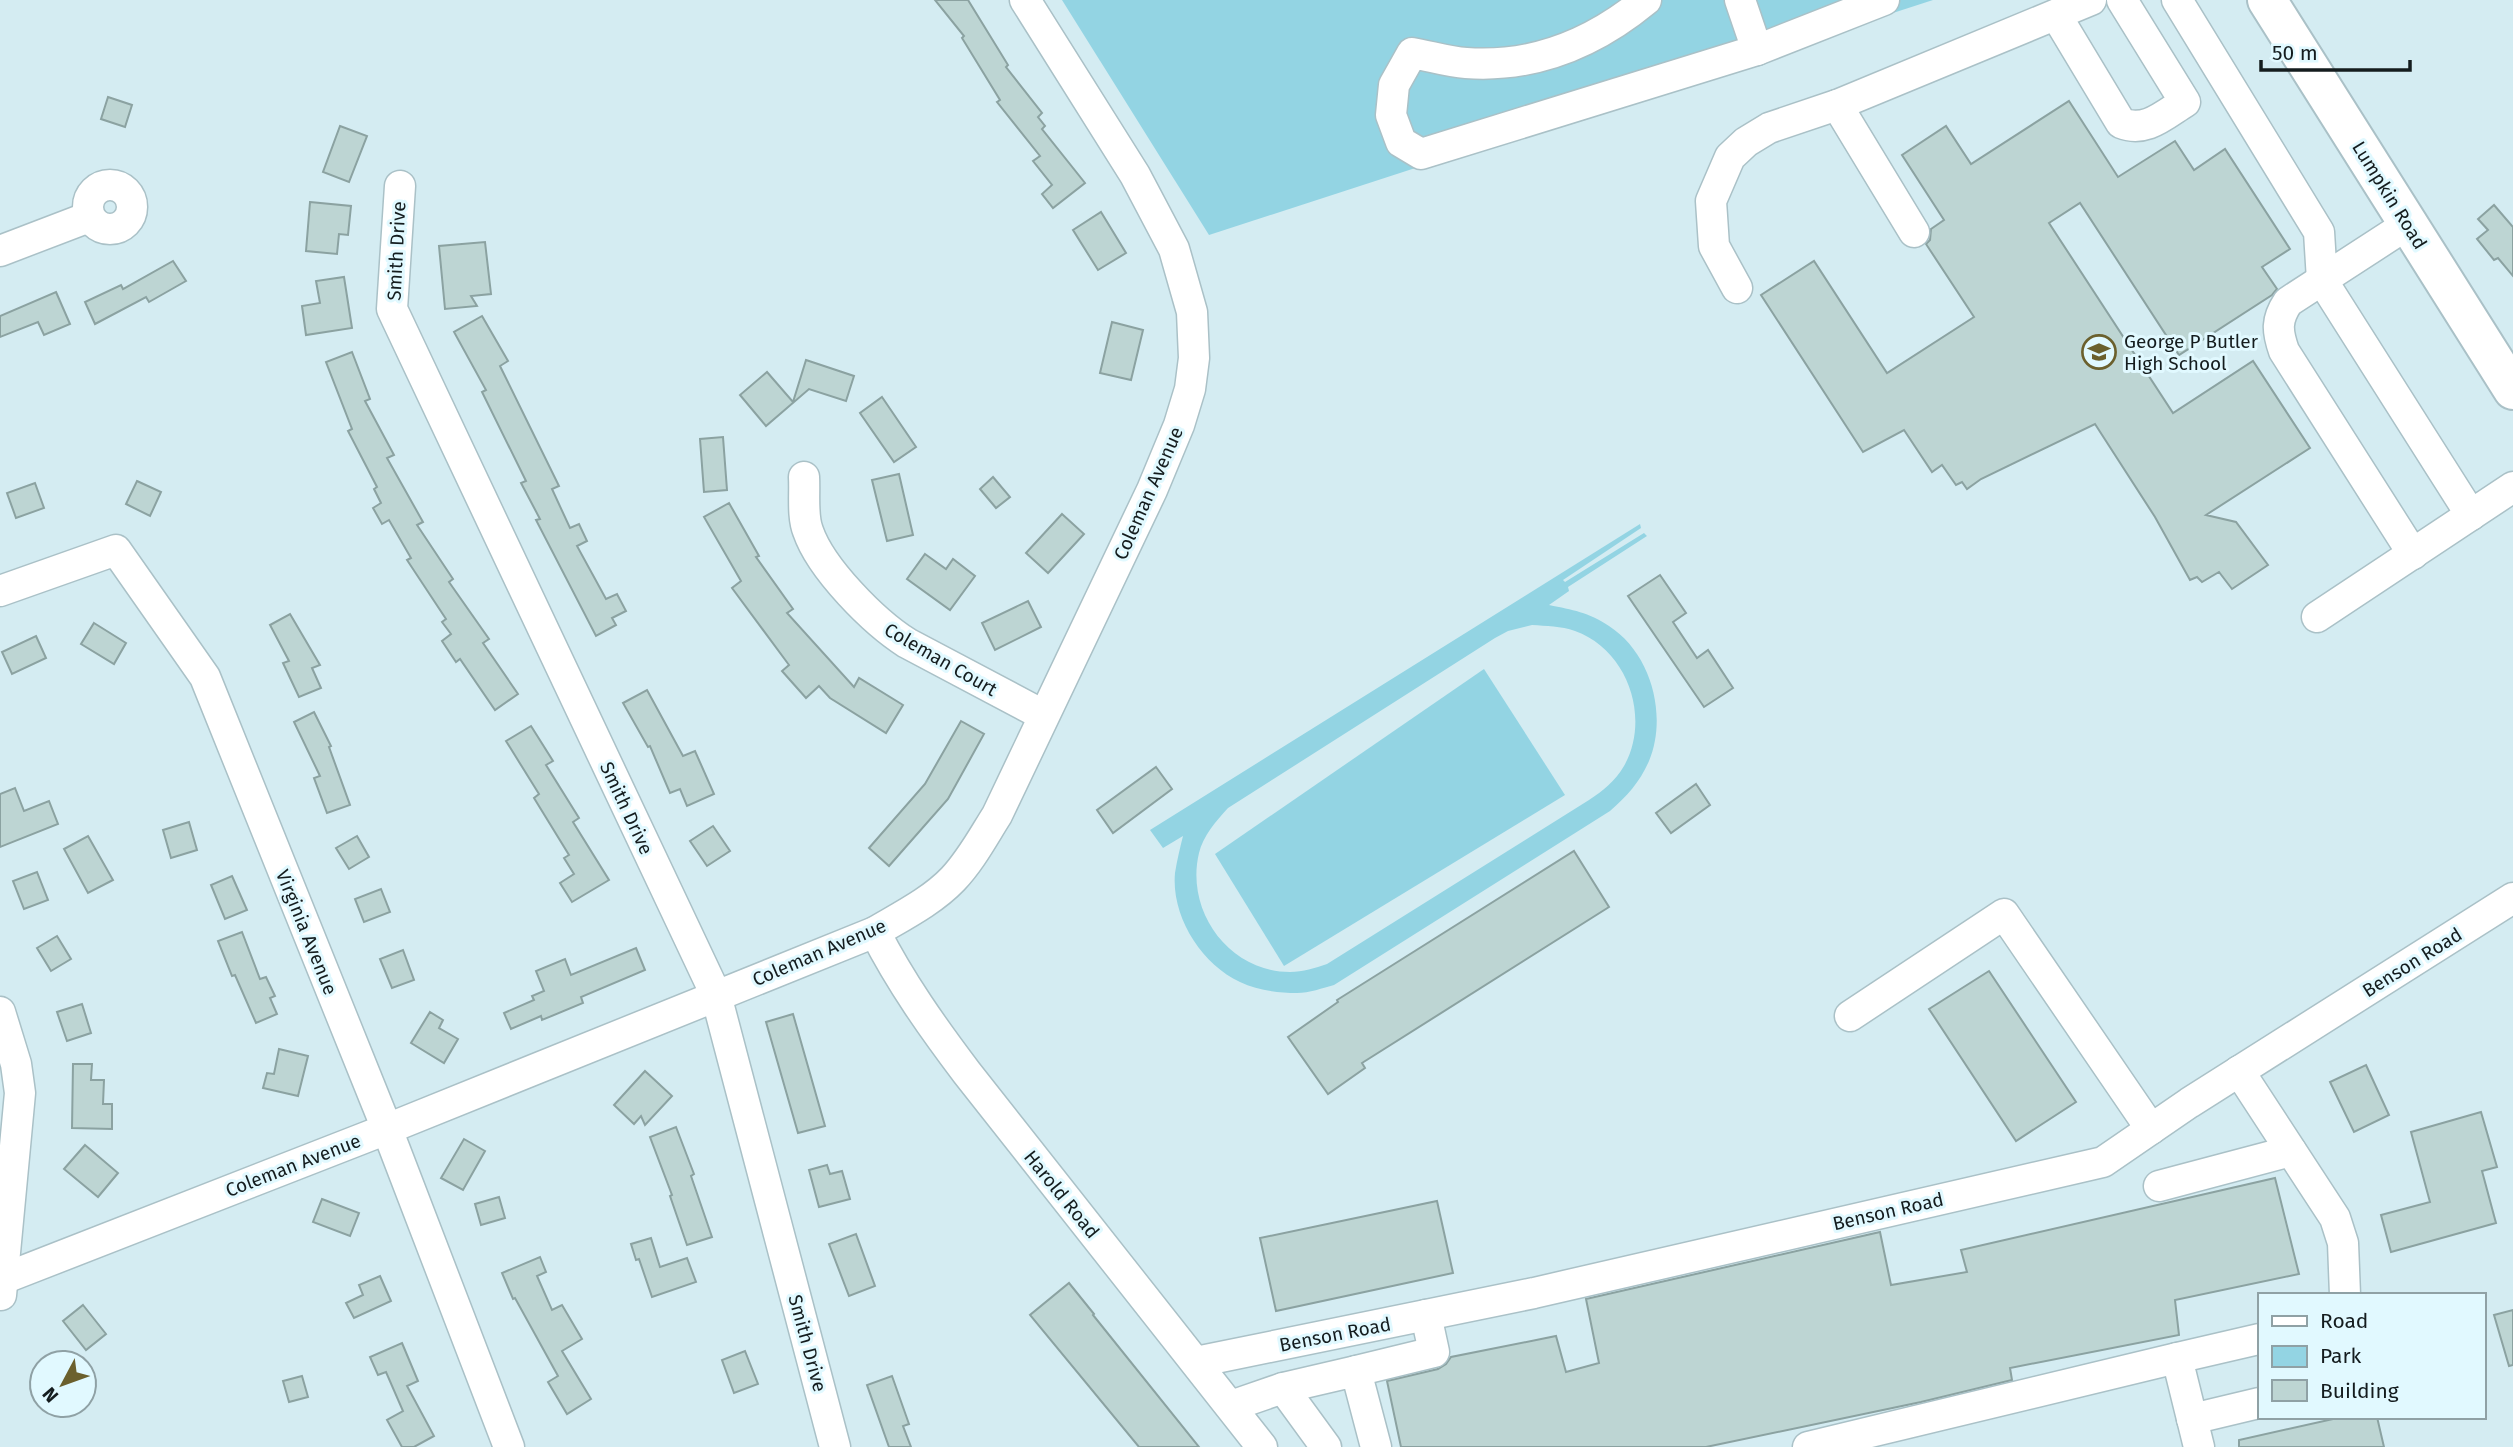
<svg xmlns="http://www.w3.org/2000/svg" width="2513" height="1447" viewBox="0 0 2513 1447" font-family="'Fira Sans',sans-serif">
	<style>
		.green { fill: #93d4e3; fill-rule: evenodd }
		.building { fill: #bdd5d3; stroke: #8ba2a1; stroke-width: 2 }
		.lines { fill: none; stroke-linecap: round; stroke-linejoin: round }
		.minor-casing { stroke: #aac1c7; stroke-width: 33 }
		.major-casing { stroke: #aac1c7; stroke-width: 42 }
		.minor { stroke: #fff; stroke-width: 30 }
		.major { stroke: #fff; stroke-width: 38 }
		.labels { text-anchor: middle; stroke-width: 6; stroke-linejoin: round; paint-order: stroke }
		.street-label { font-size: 19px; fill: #141c1e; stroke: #e1f9ff }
		.poi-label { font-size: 19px; fill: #141c1e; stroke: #e1f9ff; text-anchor: start }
	</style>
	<rect width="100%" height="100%" fill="#d4ecf2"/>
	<!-- green -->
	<g class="green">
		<polygon points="1062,0 1933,0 1209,235"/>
		<path d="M1640,524L1641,528L1563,580L1565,582L1644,533L1647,536L1568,587L1569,591L1549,605C1573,610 1588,612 1609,626C1651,653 1668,715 1649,761C1640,782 1627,796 1610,811L1334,985C1323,988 1309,993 1297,993C1278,993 1257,990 1240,982C1201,964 1171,916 1175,873C1177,860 1180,848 1183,836L1163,848L1150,830ZM1532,625C1546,626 1561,626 1575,631C1628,650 1651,718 1624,766C1615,781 1603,791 1589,800L1327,964C1315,968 1303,972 1290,972C1229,972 1185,911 1199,853C1203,836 1216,821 1228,808L1495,638L1508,631Z"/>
		<polygon points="1484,669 1565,795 1284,966 1215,854"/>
	</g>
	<!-- building -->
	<g class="building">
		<polygon points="935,0 968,0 1008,65 1006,67 1042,113 1038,117 1045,126 1042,129 1085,183 1053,208 1042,194 1052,185 1033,161 1040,156 997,102 1000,100 962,38 964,36"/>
		<polygon points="108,97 132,105 125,127 101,119"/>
		<polygon points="2069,101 2118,177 2175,141 2194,170 2225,149 2290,249 2262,267 2277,289 2272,295 2179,355 2080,203 2049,223 2173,413 2253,361 2310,448 2206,515 2236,522 2268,565 2232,589 2219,572 2202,582 2197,577 2190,580 2155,517 2095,424 1981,479 1967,489 1962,482 1956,485 1942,465 1932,472 1904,430 1863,452 1761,295 1814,261 1887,373 1974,317 1926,244 1930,240 1931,229 1944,220 1902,155 1946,126 1971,164"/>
		<polygon points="340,126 367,136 349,182 323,172"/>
		<polygon points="310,202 351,206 348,235 339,234 337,254 306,251"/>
		<polygon points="2494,205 2513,227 2513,276 2498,258 2494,260 2477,239 2488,230 2478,219"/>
		<polygon points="1101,212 1126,253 1098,270 1073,230"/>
		<polygon points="485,242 491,294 471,296 477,306 445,309 439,246"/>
		<polygon points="173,261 186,281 149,302 146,297 95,324 85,302 121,285 123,289"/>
		<polygon points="344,277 352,328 306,335 302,306 320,303 316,281"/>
		<polygon points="56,292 70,324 44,335 38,322 0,337 0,316"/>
		<polygon points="482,316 508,361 500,366 559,486 552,489 570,528 579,524 587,541 577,546 606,599 617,594 626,611 612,618 616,625 596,636 536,520 540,519 521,483 526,481 482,392 486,390 454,332"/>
		<polygon points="1112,322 1143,330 1131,380 1100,373"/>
		<polygon points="352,352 370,399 365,401 394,455 387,458 423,522 417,525 453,579 449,582 489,639 483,643 518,694 495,710 460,659 456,662 442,641 451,634 442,622 446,619 407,560 411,558 389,520 382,524 373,508 381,503 374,489 377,487 348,431 352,429 326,362"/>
		<polygon points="806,360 854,376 846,401 809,389 766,426 740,395 767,372 793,402"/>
		<polygon points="882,397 916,447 894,462 860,413"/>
		<polygon points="723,437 727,490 704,492 700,439"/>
		<polygon points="899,474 913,535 887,541 872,480"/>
		<polygon points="993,477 1010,497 996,508 980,489"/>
		<polygon points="137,481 161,492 150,516 126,504"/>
		<polygon points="35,483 44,508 16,518 7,493"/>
		<polygon points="729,503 759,556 756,557 793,609 787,613 854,687 859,678 903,705 886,733 830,698 819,686 806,698 782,671 789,665 732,588 741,581 704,517"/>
		<polygon points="1062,514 1084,534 1048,573 1026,553"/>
		<polygon points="925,554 946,569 953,559 975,576 950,610 907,579"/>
		<polygon points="1660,575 1686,613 1673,622 1697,658 1708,650 1733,688 1704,707 1628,596"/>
		<polygon points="1028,601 1041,627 995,650 982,623"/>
		<polygon points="290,614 320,665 312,668 321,688 299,697 283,663 289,661 270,625"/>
		<polygon points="94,623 126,643 114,664 81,644"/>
		<polygon points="36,636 46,658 12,674 2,652"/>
		<polygon points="647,690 683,756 695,751 714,794 687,806 680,789 670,793 650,746 648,747 623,703"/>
		<polygon points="314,712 331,746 329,747 350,805 327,813 314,778 320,776 294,722"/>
		<polygon points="961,721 984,734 948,799 889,866 869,848 925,784"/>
		<polygon points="531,726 553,761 546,765 579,818 573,822 609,880 572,902 560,883 574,874 564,858 569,855 534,798 539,794 506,741"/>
		<polygon points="1156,767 1172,789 1113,833 1097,810"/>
		<polygon points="1696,784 1710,805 1671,833 1656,813"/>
		<polygon points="15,788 24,811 49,801 58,824 0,847 0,794"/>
		<polygon points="189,822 197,850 171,858 163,830"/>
		<polygon points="713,826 730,851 707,866 690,841"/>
		<polygon points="88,836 113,880 88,893 64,849"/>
		<polygon points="357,836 369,857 349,869 336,848"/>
		<polygon points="1574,851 1609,907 1362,1063 1365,1068 1328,1094 1288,1037 1338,1002 1337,1000"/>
		<polygon points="37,872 48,900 24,909 13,881"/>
		<polygon points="232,876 247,910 225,919 211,885"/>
		<polygon points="381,889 390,912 364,922 355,899"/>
		<polygon points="242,932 260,979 266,977 275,996 270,998 277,1014 256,1023 235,975 232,976 218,941"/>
		<polygon points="57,936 71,959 51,971 37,948"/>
		<polygon points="636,948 645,970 581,997 583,1003 542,1020 541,1016 511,1029 504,1013 534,1000 532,996 544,991 536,971 565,959 571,975"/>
		<polygon points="403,950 414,980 392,988 380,959"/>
		<polygon points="1989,971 2076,1102 2016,1141 1929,1009"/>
		<polygon points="82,1004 91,1033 67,1041 57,1012"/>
		<polygon points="430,1012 443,1020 439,1028 458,1039 444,1063 411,1043"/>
		<polygon points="793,1014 825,1126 798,1133 766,1022"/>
		<polygon points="279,1049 308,1056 298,1096 263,1088 267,1073 274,1074"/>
		<polygon points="73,1064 92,1064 91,1080 104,1080 103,1104 112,1104 112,1129 72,1128"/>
		<polygon points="2366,1065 2389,1115 2354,1132 2330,1082"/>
		<polygon points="645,1071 672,1096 645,1125 641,1116 634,1124 614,1105"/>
		<polygon points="2481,1112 2497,1167 2482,1171 2496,1223 2391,1252 2381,1215 2430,1202 2411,1132"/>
		<polygon points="676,1127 694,1174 691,1176 712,1237 687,1245 670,1196 672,1195 650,1137"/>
		<polygon points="464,1139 485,1151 463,1190 441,1178"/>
		<polygon points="85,1145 118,1173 98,1197 64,1169"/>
		<polygon points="827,1165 830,1174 842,1171 850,1199 819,1207 809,1170"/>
		<polygon points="2275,1178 2299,1274 2175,1300 2179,1335 2010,1368 2012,1380 1921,1402 1706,1447 1401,1447 1387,1381 1438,1369 1446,1364 1451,1357 1556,1336 1566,1372 1599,1363 1586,1299 1880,1232 1891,1285 1967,1272 1961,1250"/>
		<polygon points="499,1197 505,1218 481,1225 475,1204"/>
		<polygon points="322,1199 359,1213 350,1236 313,1222"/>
		<polygon points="1437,1201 1453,1273 1276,1311 1260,1238"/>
		<polygon points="856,1234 875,1286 849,1296 829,1244"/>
		<polygon points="651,1238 660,1267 687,1258 696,1282 652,1297 639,1259 636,1260 631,1244"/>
		<polygon points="540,1257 546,1272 537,1276 552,1310 562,1305 582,1339 562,1351 591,1399 567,1414 548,1382 558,1376 515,1298 513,1299 502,1273"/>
		<polygon points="380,1276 391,1301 354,1318 346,1303 363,1295 359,1285"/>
		<polygon points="1069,1283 1094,1314 1093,1315 1199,1447 1139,1447 1030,1315"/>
		<polygon points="83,1305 106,1334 86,1350 63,1321"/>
		<polygon points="2513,1310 2513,1365 2509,1366 2494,1315"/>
		<polygon points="402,1343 418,1381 407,1386 434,1436 414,1447 402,1447 387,1420 403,1411 386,1372 378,1375 370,1357"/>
		<polygon points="745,1351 758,1384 734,1393 722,1360"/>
		<polygon points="302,1376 308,1397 289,1402 283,1381"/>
		<polygon points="892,1376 909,1424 903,1426 911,1447 889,1447 867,1385"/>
		<polygon points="2342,1417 2377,1417 2384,1447 2239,1447 2239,1440"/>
	</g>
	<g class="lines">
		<!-- minor casing -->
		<g class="minor-casing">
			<g id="minor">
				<path d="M1646,0C1594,43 1535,68 1466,63C1448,62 1430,56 1412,53L1394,85L1391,115L1401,142L1421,154L1757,50"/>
				<polyline points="1740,0 1757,50 1884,0"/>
				<polyline points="2177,0 2319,232 2322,280 2471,515"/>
				<path d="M2056,15L2121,123C2146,133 2164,115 2185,102L2122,0"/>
				<polyline points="1837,105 1914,232"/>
				<circle cx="110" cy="207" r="22"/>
				<polyline points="400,186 392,309 716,995 835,1447"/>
				<path d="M2408,224L2288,302C2276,320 2277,331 2284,351L2413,554"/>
				<polyline points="0,251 89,217"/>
				<polyline points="1737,288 1714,246 1711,201 1730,157 1746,142 1769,128 1837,105 2091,0"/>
				<path d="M804,477C805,494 802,516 808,531C821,569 874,622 907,643L1043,715"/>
				<polyline points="0,591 116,550 205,677 387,1129 509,1447"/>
				<polyline points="2317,617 2513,487"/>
				<path d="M875,932C901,983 933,1028 967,1073L1262,1447"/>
				<polyline points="0,1012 16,1064 20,1093 1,1295"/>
				<polyline points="1850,1016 2004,914 2151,1129"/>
				<polyline points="2239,1071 2335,1218 2343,1243 2345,1295"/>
				<polyline points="2159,1186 2291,1151"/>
				<path d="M0,1280L387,1129L875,932C902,916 932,901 953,879C971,860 983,837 997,815L1152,490L1179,425L1190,389L1194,358L1192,312L1174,249L1135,175L1025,0"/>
				<polyline points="1196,1362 1534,1293 2103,1162 2189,1103 2513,898"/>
				<polyline points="1356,1371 1434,1352 1426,1315"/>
				<polyline points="1283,1388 1326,1447"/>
				<polyline points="1231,1406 1283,1388 1356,1371 1376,1447"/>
				<polyline points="2192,1419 2259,1403"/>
				<polyline points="1808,1447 2177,1358"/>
				<polyline points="2199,1447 2177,1358 2259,1339"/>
			</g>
		</g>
		<!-- major casing -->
		<g class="major-casing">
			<polyline id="major" points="2267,0 2513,390"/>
		</g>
		<!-- minor -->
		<use href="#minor" class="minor"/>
		<!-- major -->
		<use href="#major" class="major"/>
	</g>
	<!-- icons -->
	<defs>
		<g id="school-ring" transform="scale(1.75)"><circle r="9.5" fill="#e1f9ff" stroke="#6b602d" stroke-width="1.5"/><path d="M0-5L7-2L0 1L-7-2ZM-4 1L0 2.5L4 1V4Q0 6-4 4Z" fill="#6b602d"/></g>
	</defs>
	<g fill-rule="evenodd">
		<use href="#school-ring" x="2099" y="352"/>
	</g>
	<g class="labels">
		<!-- street labels -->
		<g class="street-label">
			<text transform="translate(2390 195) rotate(58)" y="7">Lumpkin Road</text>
			<text transform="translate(396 251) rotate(-87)" y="7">Smith Drive</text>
			<text transform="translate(1148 493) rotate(-66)" y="7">Coleman Avenue</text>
			<text transform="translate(941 659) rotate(30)" y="7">Coleman Court</text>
			<text transform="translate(627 808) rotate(65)" y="7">Smith Drive</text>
			<text transform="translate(307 932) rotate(68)" y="7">Virginia Avenue</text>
			<text transform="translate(819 952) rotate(-23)" y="7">Coleman Avenue</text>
			<text transform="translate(2412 962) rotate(-32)" y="7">Benson Road</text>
			<text transform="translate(293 1165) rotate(-21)" y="7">Coleman Avenue</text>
			<text transform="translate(1062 1194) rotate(51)" y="7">Harold Road</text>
			<text transform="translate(1888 1211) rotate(-13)" y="7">Benson Road</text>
			<text transform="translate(1335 1334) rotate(-11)" y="7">Benson Road</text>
			<text transform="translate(808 1343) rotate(75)" y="7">Smith Drive</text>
		</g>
		<!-- poi labels -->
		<g class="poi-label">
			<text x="2124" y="348">George P Butler<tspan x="2124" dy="22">High School</tspan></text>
		</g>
	</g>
	<!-- legend -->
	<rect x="2258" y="1293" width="228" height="126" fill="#e1f9ff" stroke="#8fa1a5" stroke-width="2"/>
	<rect x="2272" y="1316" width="35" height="10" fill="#ffffff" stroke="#8fa1a5" stroke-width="2"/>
	<text x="2320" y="1328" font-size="21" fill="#141c1e">Road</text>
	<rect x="2272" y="1346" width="35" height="21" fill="#93d4e3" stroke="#8fa1a5" stroke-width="2"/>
	<text x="2320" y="1363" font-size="21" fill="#141c1e">Park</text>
	<rect x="2272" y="1380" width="35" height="21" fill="#bdd5d3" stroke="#8fa1a5" stroke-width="2"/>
	<text x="2320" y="1398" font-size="21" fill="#141c1e">Building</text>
	<!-- north arrow -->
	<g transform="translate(63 1384) rotate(229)"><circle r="33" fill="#e1f9ff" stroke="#8fa1a5" stroke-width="2"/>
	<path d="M0-5L12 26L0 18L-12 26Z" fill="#6b602d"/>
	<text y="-10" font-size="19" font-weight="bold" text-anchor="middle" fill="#141c1e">N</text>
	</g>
	<!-- scale -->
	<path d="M2261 60v10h149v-10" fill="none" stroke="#141c1e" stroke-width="3.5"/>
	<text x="2272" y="60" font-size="21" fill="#141c1e" stroke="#e1f9ff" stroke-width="5" paint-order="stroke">50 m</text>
</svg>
